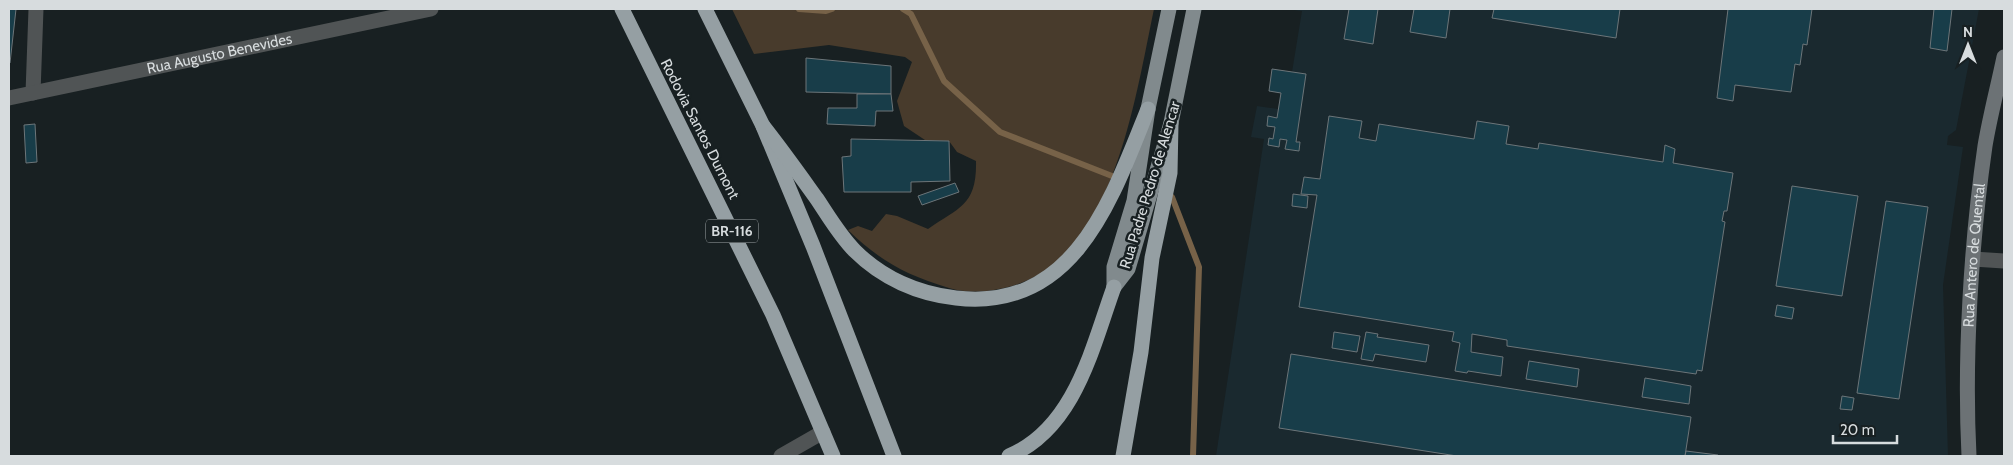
<svg xmlns="http://www.w3.org/2000/svg" width="2013" height="465" viewBox="0 0 2013 465" font-family="Cabin,sans-serif">
	<style>
		.built { fill: #1a292f }
		.green { fill: #483b2c }
		.lines { fill: none; stroke-linecap: round; stroke-linejoin: round }
		.stream { stroke: #776248; stroke-width: 6 }
		.building { fill: #183d49; stroke: #6c7579 }
		.street { stroke: #505455; stroke-width: 15 }
		.secondary { stroke: #6c7275; stroke-width: 15 }
		.primary { stroke: #818a8d; stroke-width: 15 }
		.highway { stroke: #959fa3; stroke-width: 15 }
		.labels { text-anchor: middle; stroke-width: 5; stroke-linejoin: round; paint-order: stroke }
		.shield { fill: #182022; stroke: #9ea4a6; stroke-width: 1 }
		.shield-label { font-size: 14px; font-weight: bold; fill: #d7dcde }
		.street-label { font-size: 15px; fill: #d7dcde; stroke: #182022 }
	</style>
	<rect width="100%" height="100%" fill="#182022"/>
	<!-- built -->
	<polygon class="built" points="1286,9 1979,9 1956,130 1948,136 1947,145 1963,147 1943,285 1948,456 1216,456 1264,139 1251,137 1257,106 1278,109 1280,93 1271,92 1274,69 1292,72 1302,11"/>
	<!-- green -->
	<path class="green" d="M732,9H1154C1138,86 1121,198 1064,256C1050,270 1031,280 1012,286C991,292 970,294 949,288C906,275 880,261 848,230L858,226L872,231L886,214L897,216L928,229C959,207 977,206 976,161L957,152L949,141L925,140L904,126L897,101L912,62L905,57L829,45L754,54Z"/>
	<g class="lines">
		<!-- stream -->
		<g class="stream">
			<polyline points="799,9 826,11 832,9"/>
			<polyline points="903,9 911,14 944,81 1000,132 1112,176"/>
			<polyline points="1172,197 1199,267 1193,456"/>
		</g>
	</g>
	<!-- building -->
	<g class="building">
		<polygon points="9,9 16,9 10,63 9,63"/>
		<polygon points="1349,9 1378,9 1373,44 1344,39"/>
		<polygon points="1414,9 1450,9 1446,38 1410,32"/>
		<polygon points="1494,9 1620,9 1616,38 1492,18"/>
		<polygon points="1728,9 1812,9 1807,45 1803,44 1800,65 1795,64 1791,92 1735,85 1733,101 1717,98"/>
		<polygon points="1934,9 1952,9 1947,51 1930,48"/>
		<polygon points="806,58 891,66 891,94 806,92"/>
		<polygon points="1272,69 1306,74 1296,142 1300,142 1299,151 1285,149 1287,140 1280,139 1279,147 1268,145 1269,138 1273,139 1275,127 1267,126 1268,116 1277,118 1281,93 1269,91"/>
		<polygon points="857,94 891,94 893,111 876,111 875,126 827,124 828,108 857,108"/>
		<polygon points="1329,116 1362,121 1359,138 1376,141 1379,124 1474,139 1477,121 1509,126 1506,144 1538,149 1539,143 1663,162 1665,145 1675,149 1673,163 1733,173 1727,211 1724,211 1722,221 1725,222 1702,371 1697,370 1696,374 1507,346 1507,340 1472,334 1471,352 1503,357 1501,376 1468,371 1467,373 1455,371 1460,343 1452,341 1454,332 1299,307 1317,195 1301,194 1304,177 1320,179"/>
		<polygon points="35,124 37,162 26,163 24,125"/>
		<polygon points="851,139 949,141 950,181 911,182 911,192 844,192 842,157 851,156"/>
		<polygon points="955,183 959,192 922,205 918,196"/>
		<polygon points="1792,186 1858,196 1842,296 1776,286"/>
		<polygon points="1293,194 1308,196 1307,208 1292,206"/>
		<polygon points="1886,201 1928,207 1899,399 1857,393"/>
		<polygon points="1777,305 1794,308 1792,319 1775,316"/>
		<polygon points="1334,332 1360,336 1357,352 1332,348"/>
		<polygon points="1366,332 1378,334 1377,337 1429,345 1426,362 1375,354 1373,361 1361,359"/>
		<polygon points="1291,354 1691,417 1685,456 1457,456 1279,428"/>
		<polygon points="1529,361 1579,369 1577,387 1526,379"/>
		<polygon points="1645,378 1691,386 1689,404 1642,397"/>
		<polygon points="1842,396 1854,398 1852,410 1840,409"/>
		<polygon points="1686,451 1718,455 1717,456 1685,456"/>
	</g>
	<g class="lines">
		<!-- street -->
		<g class="street">
			<polyline points="33,93 36,9"/>
			<path id="s1" d="M9,98L431,9"/>
			<polyline points="1973,259 2004,261"/>
			<polyline points="781,456 823,432"/>
		</g>
		<!-- secondary -->
		<path class="secondary" id="s2" d="M1969,456C1964,358 1971,243 1985,146C1990,116 1998,86 2004,57"/>
		<!-- primary -->
		<g class="primary">
			<polyline points="1114,287 1128,269 1171,123 1194,9"/>
			<polyline points="1114,287 1114,267 1134,201 1148,109 1169,9"/>
		</g>
		<!-- highway -->
		<g class="highway">
			<polyline points="622,9 773,315 833,456"/>
			<polyline points="705,9 763,126 813,246 894,456"/>
			<path d="M763,126C782,150 799,174 817,199C829,217 840,236 855,251C882,278 918,294 956,298C1075,312 1112,198 1148,109"/>
			<path d="M1009,456C1075,428 1092,348 1114,287"/>
			<polyline points="1123,456 1141,352 1152,258 1170,173 1171,123"/>
		</g>
	</g>
	<g class="labels">
		<!-- shield labels -->
		<rect class="shield" x="706" y="219.5" width="52" height="23" rx="4"/>
		<g class="shield-label">
			<text x="732" y="236">BR-116</text>
		</g>
		<!-- street labels -->
		<g class="street-label">
			<text dy="5" stroke="none"><textPath href="#s1" startOffset="215">Rua Augusto Benevides</textPath></text>
			<text transform="translate(700 129) rotate(63)" y="5">Rodovia Santos Dumont</text>
			<text transform="translate(1150 185) rotate(-73)" y="5">Rua Padre Pedro de Alencar</text>
			<text dy="5" stroke="none"><textPath href="#s2" startOffset="201">Rua Antero de Quental</textPath></text>
		</g>
	</g>
	<!-- border -->
	<rect width="2013" height="465" fill="none" stroke="#d7dcde" stroke-width="20"/>
	<!-- north arrow -->
	<g transform="translate(1968 45)" stroke="#182022" stroke-width="4" paint-order="stroke">
	<path d="M0-4L9 19L0 12L-9 19Z" fill="#d7dcde"/>
	<text y="-8" font-size="14" font-weight="bold" text-anchor="middle" fill="#d7dcde">N</text>
	</g>
	<!-- scale -->
	<path d="M1833 435v8h64v-8" fill="none" stroke="#d7dcde" stroke-width="2.5"/>
	<text x="1840" y="435" font-size="15" fill="#d7dcde" stroke="#182022" stroke-width="4" paint-order="stroke">20 m</text>
</svg>
